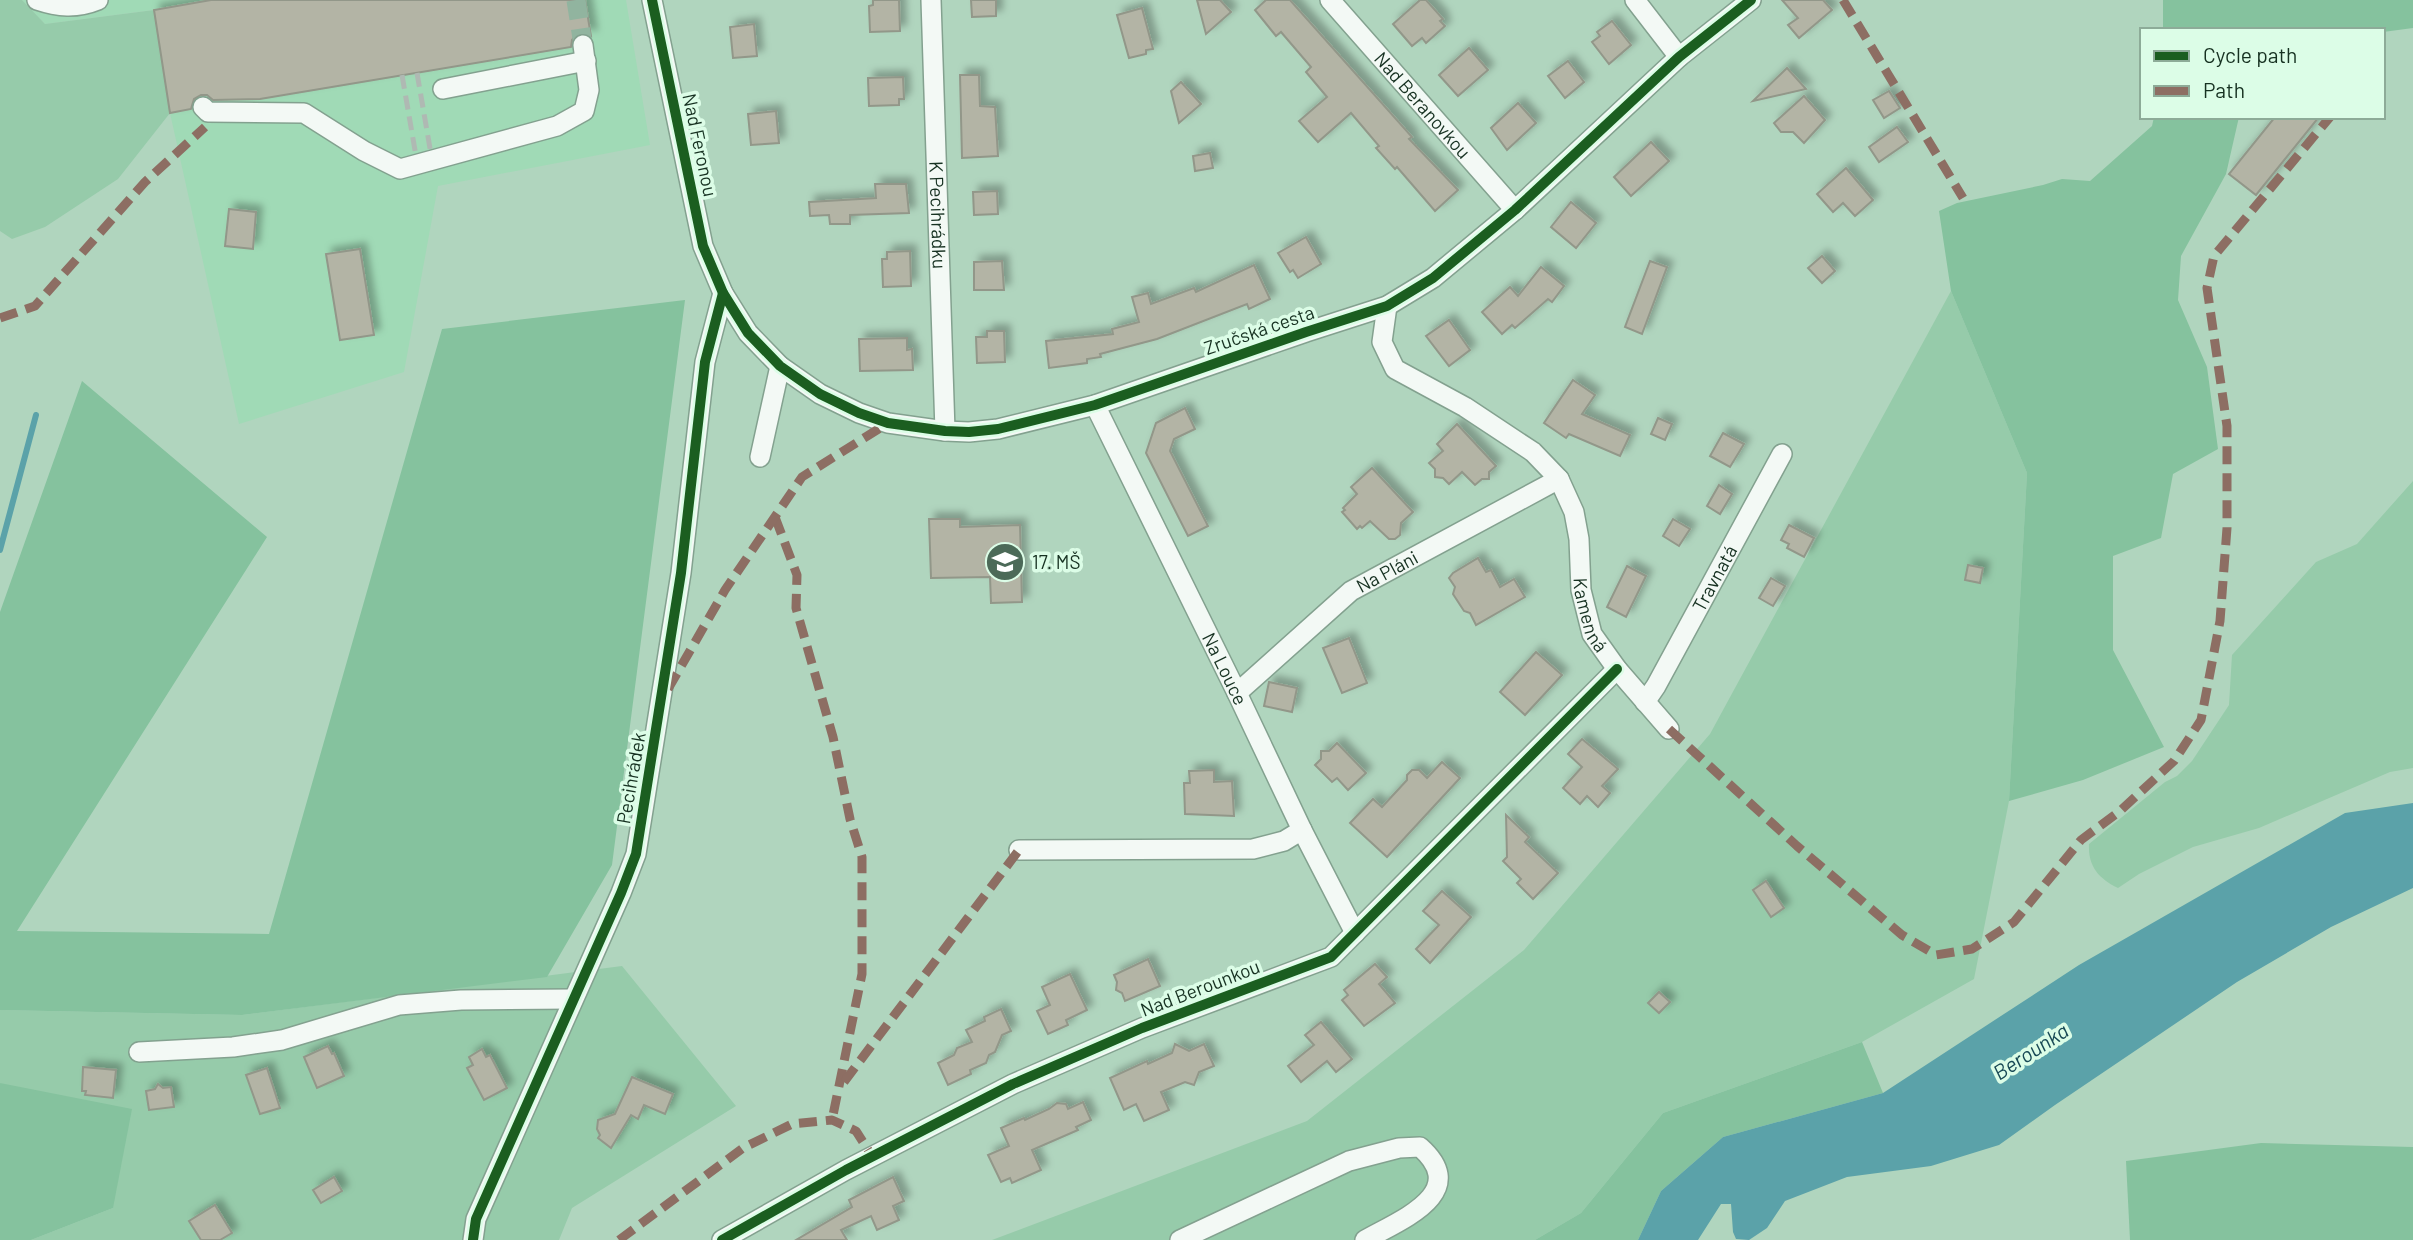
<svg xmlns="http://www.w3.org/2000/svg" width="2413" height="1240" viewBox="0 0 2413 1240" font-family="Barlow,sans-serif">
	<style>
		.built { fill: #a0dab6 }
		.green { fill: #96cbaa }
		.forest { fill: #85c29e }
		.water { fill: #5ba2a9 }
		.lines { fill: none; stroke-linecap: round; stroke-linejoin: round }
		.stream { stroke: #5ba2a9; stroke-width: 6 }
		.building { fill: #b3b4a5; stroke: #929789; stroke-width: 2; filter: url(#shadow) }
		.minor-tunnel { stroke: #91b49f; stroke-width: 19; stroke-dasharray: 19 10; stroke-linecap: butt }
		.minor-casing { stroke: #83a18f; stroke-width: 22 }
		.minor { stroke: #f3f9f5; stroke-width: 19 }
		.rail { stroke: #afb9b3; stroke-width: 5; stroke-dasharray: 14 7; stroke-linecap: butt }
		.quiet { stroke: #8d6e63; stroke-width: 9; stroke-dasharray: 18 9; stroke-linecap: butt }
		.cycleway-casing { stroke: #dcfde7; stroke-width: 15 }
		.cycleway { stroke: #1b5e20; stroke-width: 10 }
		.labels { text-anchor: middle; stroke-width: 7; stroke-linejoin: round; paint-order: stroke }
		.street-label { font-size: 19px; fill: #163121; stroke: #dcfde7 }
		.poi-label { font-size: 19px; fill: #163121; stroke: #dcfde7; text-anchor: start }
		.water-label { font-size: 21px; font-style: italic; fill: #184955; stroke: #dcfde7 }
	</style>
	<defs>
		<filter id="shadow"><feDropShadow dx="6" dy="-6" stdDeviation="3.5" flood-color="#0004"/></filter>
	</defs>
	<rect width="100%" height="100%" fill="#b0d5be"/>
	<!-- built -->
	<polygon class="built" points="22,0 626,0 650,145 438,186 404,372 239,424 170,113 153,10 45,24"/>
	<!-- green -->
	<g class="green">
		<polygon points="0,0 22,0 45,24 154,10 170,113 118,179 45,227 12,239 0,231"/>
		<polygon points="1951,291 2027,473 2009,801 1974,979 1862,1042 1663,1113 1581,1213 1535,1240 992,1240 1307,1121 1524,950 1710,734"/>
		<path d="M2413,481V768L2390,772L2259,828L2193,847L2139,874L2118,888C2098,878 2088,866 2089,844L2165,782L2177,776L2192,761L2229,705L2232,655L2316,562L2357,544Z"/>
		<polygon points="622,966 736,1106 572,1208 559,1240 31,1240 113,1208 0,1083 0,1010 242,1015"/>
	</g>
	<!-- forest -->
	<g class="forest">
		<polygon points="2163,0 2413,0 2413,28 2383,32 2383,30 2163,30"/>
		<polygon points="2154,117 2239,117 2226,174 2181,256 2178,300 2207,367 2218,449 2173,474 2161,538 2113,556 2113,650 2164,747 2083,780 2009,801 2027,473 1951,291 1939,211 1957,203 2043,185 2062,179 2090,181 2152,126"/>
		<polygon points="685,300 612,865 547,977 242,1015 0,1010 0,612 82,381 267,537 17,931 269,934 442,329"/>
		<polygon points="1862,1042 1883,1093 1723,1137 1661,1191 1638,1240 1535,1240 1581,1213 1663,1113"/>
		<polygon points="0,1083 132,1109 113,1208 31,1240 0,1240"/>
		<polygon points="2261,1143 2413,1147 2413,1240 2130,1240 2126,1161"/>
	</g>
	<!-- water -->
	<polygon class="water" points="2413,803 2413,888 2331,927 2237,982 2055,1105 1999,1145 1931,1166 1847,1177 1785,1201 1767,1228 1749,1240 1736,1239 1733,1232 1731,1204 1721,1204 1698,1240 1638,1240 1661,1191 1723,1137 1883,1093 2079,965 2345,813"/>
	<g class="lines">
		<!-- stream -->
		<polyline class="stream" points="0,550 36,415"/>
	</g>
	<!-- building -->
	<g class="building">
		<polygon points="211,0 585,0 591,36 582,33 576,35 572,40 571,47 260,99 213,100 207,95 201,95 194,99 191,109 170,113 154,10"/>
		<polygon points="873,0 899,0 900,31 870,32 869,6 873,5"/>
		<polygon points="971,0 996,0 996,16 972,17"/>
		<polygon points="1197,0 1220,0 1231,12 1206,34"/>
		<polygon points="1266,0 1290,0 1412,137 1409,139 1458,190 1435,211 1397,167 1395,169 1376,148 1379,146 1351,113 1318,142 1299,121 1327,97 1306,72 1311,67 1281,32 1276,36 1255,10"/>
		<polygon points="1420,0 1426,0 1443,19 1440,21 1445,26 1426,43 1422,38 1412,46 1393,24"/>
		<polygon points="1782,0 1823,0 1832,10 1799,38 1788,25 1798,18"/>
		<polygon points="1142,8 1153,49 1146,50 1146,54 1129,58 1117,15"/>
		<polygon points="1612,21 1631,45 1609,64 1592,42 1600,36 1597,32"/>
		<polygon points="754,24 757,56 733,58 730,27"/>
		<polygon points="1469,48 1488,70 1458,96 1439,75"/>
		<polygon points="1568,61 1584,82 1565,98 1548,76"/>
		<polygon points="1787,68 1806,89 1753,101"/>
		<polygon points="960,75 979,75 980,106 995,107 998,156 962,158"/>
		<polygon points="903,77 904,99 899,99 899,105 869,106 868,78"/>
		<polygon points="1181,82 1201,104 1179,123 1171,91"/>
		<polygon points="1889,91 1900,108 1884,118 1873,100"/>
		<polygon points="1804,96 1825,120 1804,143 1793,132 1781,132 1774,123"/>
		<polygon points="1518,103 1536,123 1507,150 1491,128"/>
		<polygon points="776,111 779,143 751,145 748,114"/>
		<polygon points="2275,117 2319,117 2256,195 2229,174"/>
		<polygon points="1897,127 1908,142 1879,162 1869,147"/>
		<polygon points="1651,142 1669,161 1631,196 1614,177"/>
		<polygon points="1210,153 1213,168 1195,171 1193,156"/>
		<polygon points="1846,168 1873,200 1855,216 1843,203 1833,212 1817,194"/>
		<polygon points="875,184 906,184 909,213 850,215 850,224 830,224 829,215 810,216 809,202 876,198"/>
		<polygon points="997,191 998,214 974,215 973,192"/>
		<polygon points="1571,202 1596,223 1576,248 1551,227"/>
		<polygon points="229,209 256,212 253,249 225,246"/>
		<polygon points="1306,237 1321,264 1298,278 1293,270 1290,272 1278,253"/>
		<polygon points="360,249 374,335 340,340 326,254"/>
		<polygon points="910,251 911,286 883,287 882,259 887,259 887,252"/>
		<polygon points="1822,256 1835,271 1822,283 1808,268"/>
		<polygon points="1002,261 1004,290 974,290 974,262"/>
		<polygon points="1650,261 1667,267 1642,334 1625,327"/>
		<polygon points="1254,265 1270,299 1249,309 1247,304 1157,339 1100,354 1101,357 1087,359 1087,363 1049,368 1046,341 1113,334 1112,329 1139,322 1132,297 1148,293 1151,304 1194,288 1196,292"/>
		<polygon points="1541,267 1564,286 1552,302 1548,299 1515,328 1512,325 1502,334 1482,312 1510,287 1518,296"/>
		<polygon points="1449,320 1470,350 1449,366 1426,336"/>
		<polygon points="987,331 1004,331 1005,362 977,363 976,337 987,337"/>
		<polygon points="907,338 907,350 912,349 913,370 860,371 859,339"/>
		<polygon points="1573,380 1595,395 1582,414 1630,435 1620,456 1569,434 1566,438 1544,423"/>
		<polygon points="1185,408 1195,429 1174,439 1170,451 1208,526 1188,536 1146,453 1156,423"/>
		<polygon points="1658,418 1672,424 1665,440 1651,434"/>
		<polygon points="1457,424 1496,466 1489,472 1489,479 1482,479 1475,485 1462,472 1449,484 1443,478 1435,477 1435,469 1429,463 1443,451 1437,444"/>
		<polygon points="1723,433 1744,444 1730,467 1710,456"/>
		<polygon points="1372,468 1413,512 1401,523 1400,535 1395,539 1389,539 1370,521 1362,528 1360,526 1357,529 1342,512 1345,510 1343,508 1357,494 1351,487"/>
		<polygon points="1719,485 1732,494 1720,514 1707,506"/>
		<polygon points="929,519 960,519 960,527 1020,525 1022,602 991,603 990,577 931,578"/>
		<polygon points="1673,519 1690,529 1679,546 1663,536"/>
		<polygon points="1789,525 1814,538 1804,557 1787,548 1789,544 1781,540"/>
		<polygon points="1478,558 1486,572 1491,570 1500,587 1514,579 1525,597 1476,625 1470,613 1464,611 1453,594 1455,587 1449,578 1453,573"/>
		<polygon points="1968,565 1983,568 1980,583 1965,580"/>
		<polygon points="1627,566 1646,576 1626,617 1607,607"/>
		<polygon points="1771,578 1785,586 1773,606 1759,598"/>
		<polygon points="1349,638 1367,683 1342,693 1323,648"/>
		<polygon points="1536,652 1562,675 1525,715 1500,692"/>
		<polygon points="1269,682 1297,688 1292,712 1264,706"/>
		<polygon points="1582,739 1618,769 1602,786 1610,793 1598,807 1587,796 1580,804 1563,788 1582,767 1568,754"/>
		<polygon points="1337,743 1366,773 1348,790 1337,778 1332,782 1315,765 1321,759 1321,751 1329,751"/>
		<polygon points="1442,762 1460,778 1387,857 1350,823 1373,799 1382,807 1407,780 1407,775 1412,770 1419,770 1427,778"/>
		<polygon points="1214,770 1214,782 1232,781 1234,816 1185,814 1184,783 1190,783 1189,771"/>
		<polygon points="1506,815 1529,837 1525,842 1558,873 1533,899 1517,883 1521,879 1503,861 1507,857"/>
		<polygon points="1766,881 1784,908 1771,917 1753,890"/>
		<polygon points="1442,891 1471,917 1430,963 1416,949 1439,925 1423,911"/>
		<polygon points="1148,959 1160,986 1125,1001 1122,993 1116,990 1117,982 1114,975"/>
		<polygon points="1375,964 1387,977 1379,984 1395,1003 1364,1026 1342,1000 1348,995 1344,990"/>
		<polygon points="1070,974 1087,1010 1066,1020 1068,1025 1048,1034 1037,1011 1050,1005 1042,987"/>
		<polygon points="1659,992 1670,1002 1659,1013 1648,1003"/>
		<polygon points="1001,1009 1011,1031 1002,1035 995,1052 989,1055 986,1063 970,1070 971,1074 948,1085 938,1063 954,1055 957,1048 972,1042 966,1030 985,1021 984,1017"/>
		<polygon points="1321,1022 1352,1059 1336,1072 1327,1061 1301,1082 1288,1066 1314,1045 1305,1035"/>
		<polygon points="1175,1044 1189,1051 1204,1044 1214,1066 1199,1072 1194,1085 1185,1082 1161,1092 1169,1110 1144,1121 1136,1104 1124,1110 1110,1078 1147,1061 1148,1064 1172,1053"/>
		<polygon points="328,1046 332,1054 334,1053 344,1076 317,1088 304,1057"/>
		<polygon points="482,1049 486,1057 490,1055 507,1088 484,1100 467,1068 473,1065 469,1057"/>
		<polygon points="83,1067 116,1070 113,1098 85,1095 86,1091 82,1091"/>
		<polygon points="267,1068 280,1108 260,1114 246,1075"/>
		<polygon points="632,1077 673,1094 665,1114 644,1105 638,1119 631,1115 611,1148 598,1138 600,1135 597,1129 598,1120 615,1114"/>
		<polygon points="158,1084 163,1088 171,1087 174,1107 149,1110 146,1091 155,1089"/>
		<polygon points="1083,1102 1091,1120 1076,1127 1078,1130 1032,1150 1041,1170 1012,1183 1010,1178 1001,1182 988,1155 1009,1146 1001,1128 1024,1118 1025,1120 1049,1109 1057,1103 1066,1104 1068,1109"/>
		<polygon points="334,1177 342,1191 321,1203 313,1190"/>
		<polygon points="893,1177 904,1201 893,1206 899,1220 877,1230 871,1216 841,1230 847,1240 796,1240 852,1207 849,1200"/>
		<polygon points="215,1205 232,1233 220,1240 201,1240 189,1221"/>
	</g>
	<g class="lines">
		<!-- minor-tunnel -->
		<polyline class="minor-tunnel" points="576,0 583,45"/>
		<!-- minor casing -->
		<g class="minor-casing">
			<g id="minor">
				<path d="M37,0C58,7 76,9 98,0"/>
				<polyline points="652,0 703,246 723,293 748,333 780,366 820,394 859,413 888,423 945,431 969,432 998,429 1095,405 1306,332 1387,306 1433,278 1515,210 1679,57 1751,0"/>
				<path id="s1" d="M931,0L945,431"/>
				<path id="s2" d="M1330,0L1515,210"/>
				<polyline points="1635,0 1679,57"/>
				<polyline points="443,89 586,61"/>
				<polyline points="203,107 208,112 304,113 364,151 400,169 557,126 584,111 589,90 583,45"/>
				<path id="s3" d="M1387,306L1382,342L1395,369L1465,407L1533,452L1559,479L1574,512L1579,539L1581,590L1592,634L1617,669L1669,729"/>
				<path id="s4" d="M1095,405L1237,693L1302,830L1355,933"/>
				<polyline points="760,457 780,366"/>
				<path id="s5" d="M1237,693L1351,591L1559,479"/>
				<path id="s6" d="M1645,702L1656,686L1782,454"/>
				<polyline points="1019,850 1253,849 1284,841 1302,830"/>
				<polyline points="139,1052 233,1047 282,1040 399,1005 461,1000 573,999"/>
				<polyline points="473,1240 476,1219 621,893 636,854 681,573 705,362 723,293"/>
				<polyline points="722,1240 846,1170 1013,1084 1142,1028 1331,957 1617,669"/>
				<path d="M1180,1240L1349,1161L1399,1148L1420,1147C1472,1193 1400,1220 1365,1240"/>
			</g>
		</g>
		<!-- minor -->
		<use href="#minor" class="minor"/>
		<!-- rail -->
		<g class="rail">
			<polyline points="417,73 431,154"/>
			<polyline points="402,75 416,156"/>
		</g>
		<!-- quiet -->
		<g class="quiet">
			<polyline points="1843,0 1963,198"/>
			<polyline points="0,318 35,306 145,182 205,127"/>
			<polyline points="775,517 797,575 796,608 833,737 850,819 862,857 862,974 832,1120"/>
			<polyline points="668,689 725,590 802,477 888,423"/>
			<polyline points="1669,729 1797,846 1902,935 1936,955 1972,949 2014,922 2081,840 2120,811 2174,761 2201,720 2220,621 2227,528 2227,426 2207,288 2214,256 2330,117"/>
			<polyline points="844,1082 1019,850"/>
			<polyline points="619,1240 743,1148 792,1124 832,1120 856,1131 872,1156"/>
		</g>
		<!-- cycleway casing -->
		<g class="cycleway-casing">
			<g id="cycleway">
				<polyline points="652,0 703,246 723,293 748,333 780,366 820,394 859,413 888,423 945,431 969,432 998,429 1095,405 1306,332 1387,306 1433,278 1515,210 1679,57 1751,0"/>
				<polyline points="473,1240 476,1219 621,893 636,854 681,573 705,362 723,293"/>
				<polyline points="722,1240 846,1170 1013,1084 1142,1028 1331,957 1617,669"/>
			</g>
		</g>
		<!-- cycleway -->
		<use href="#cycleway" class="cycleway"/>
	</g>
	<!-- icons -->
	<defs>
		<g id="school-disc" transform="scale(2.0125)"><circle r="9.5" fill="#4c6a58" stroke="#dcfde7"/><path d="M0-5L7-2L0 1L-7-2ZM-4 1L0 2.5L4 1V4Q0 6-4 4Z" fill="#fff"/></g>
	</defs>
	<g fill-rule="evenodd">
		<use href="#school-disc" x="1005" y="562"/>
	</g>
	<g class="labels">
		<!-- street labels -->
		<g class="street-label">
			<text dy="7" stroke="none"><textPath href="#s2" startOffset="140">Nad Beranovkou</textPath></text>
			<text transform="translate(700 145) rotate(78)" y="7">Nad Feronou</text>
			<text dy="7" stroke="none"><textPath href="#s1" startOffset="215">K Pecihrádku</textPath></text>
			<text transform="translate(1259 330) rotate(-19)" y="7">Zručská cesta</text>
			<text dy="7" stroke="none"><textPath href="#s5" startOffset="194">Na Pláni</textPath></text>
			<text dy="7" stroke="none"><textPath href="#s6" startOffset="142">Travnatá</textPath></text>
			<text dy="7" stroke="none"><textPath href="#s3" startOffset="406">Kamenná</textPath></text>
			<text dy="7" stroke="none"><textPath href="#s4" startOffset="294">Na Louce</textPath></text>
			<text transform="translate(631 778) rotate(-80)" y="7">Pecihrádek</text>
			<text transform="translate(1200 988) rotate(-21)" y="7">Nad Berounkou</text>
		</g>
		<!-- poi labels -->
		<g class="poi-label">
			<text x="1032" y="569">17. MŠ</text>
		</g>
		<!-- water labels -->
		<g class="water-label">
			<text transform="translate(2031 1052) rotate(-33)" y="7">Berounka</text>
		</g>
	</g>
	<!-- legend -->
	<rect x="2140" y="28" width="245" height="91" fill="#dcfde7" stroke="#8dab98" stroke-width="2"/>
	<rect x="2154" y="51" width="35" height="10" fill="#1b5e20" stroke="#8dab98" stroke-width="2"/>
	<text x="2203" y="63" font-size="21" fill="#163121">Cycle path</text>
	<rect x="2154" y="86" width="35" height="10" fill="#8d6e63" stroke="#8dab98" stroke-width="2"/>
	<text x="2203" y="98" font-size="21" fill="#163121">Path</text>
</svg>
